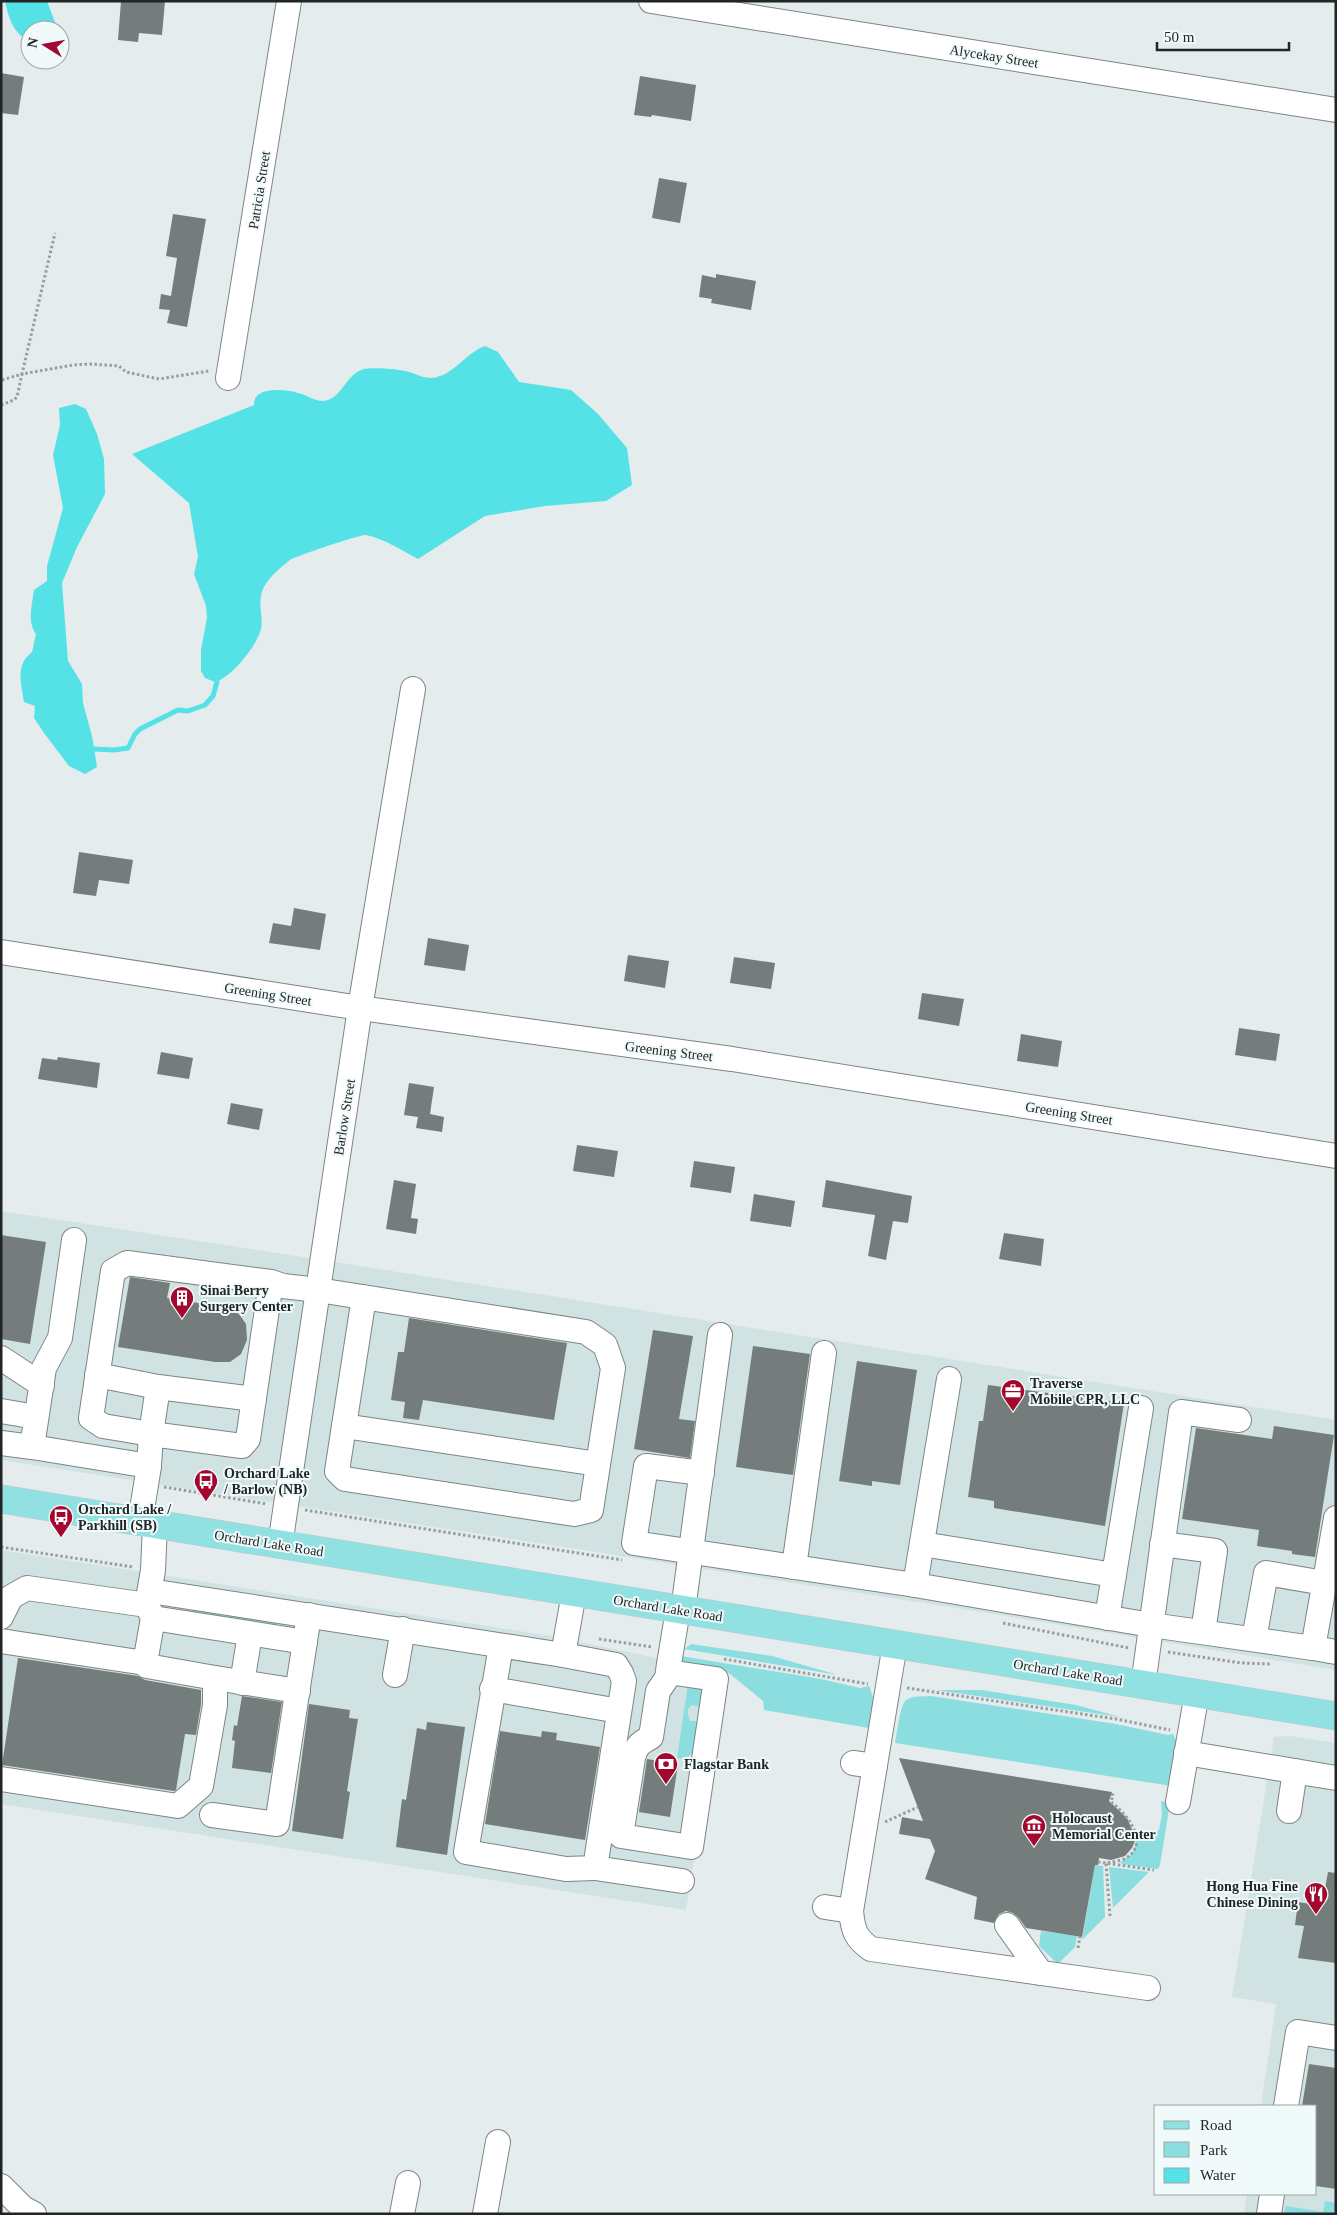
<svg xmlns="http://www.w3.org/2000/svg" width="1337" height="2215" viewBox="0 0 1337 2215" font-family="Georgia,serif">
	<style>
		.built { fill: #d0e2e2 }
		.green { fill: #8cdddf; fill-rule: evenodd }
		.water { fill: #55e2e6 }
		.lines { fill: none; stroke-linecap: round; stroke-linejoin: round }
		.stream { stroke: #55e2e6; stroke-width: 5 }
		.building { fill: #747c7c }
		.minor-casing { stroke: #7d8585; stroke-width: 26 }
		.major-casing { stroke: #c5c6c6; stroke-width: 29 }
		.path { stroke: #979e9e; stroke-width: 3; stroke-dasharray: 2.5 2.5; stroke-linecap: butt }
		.minor { stroke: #fff; stroke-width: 24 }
		.major { stroke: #91e1e3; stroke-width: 28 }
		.labels { text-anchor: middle; stroke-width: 4; stroke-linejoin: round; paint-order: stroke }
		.street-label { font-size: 14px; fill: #212525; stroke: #f1fafa }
		.poi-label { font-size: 14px; font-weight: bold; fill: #212525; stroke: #f1fafa; text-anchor: start }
	</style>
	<rect width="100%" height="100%" fill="#e4eced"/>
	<!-- built -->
	<g class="built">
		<polygon points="1,1211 303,1257 1336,1420 1336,1670 950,1607 1,1460"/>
		<polygon points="1,1550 551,1636 724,1672 686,1910 1,1804"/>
		<polygon points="1290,1736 1336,1743 1336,2214 1244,2214 1247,2194 1316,2194 1316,2106 1261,2106 1276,2004 1232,1997 1274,1737"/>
	</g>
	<!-- green -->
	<g class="green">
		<polygon points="193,1607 274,1620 277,1624 276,1627 191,1617"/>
		<polygon points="691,1644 772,1656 838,1675 684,1649"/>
		<polygon points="681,1656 821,1679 860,1688 869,1686 874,1700 869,1728 764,1710 763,1701 729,1673 678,1665"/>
		<path d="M688,1684L704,1687L697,1749L685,1759L677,1758ZM692,1705L700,1707L698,1721H690L688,1715V1709Z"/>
		<polygon points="936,1690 982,1690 1076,1705 1120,1717"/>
		<path d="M931,1696L1116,1724L1168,1735L1173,1734L1178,1744L1172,1786L895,1743C897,1734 900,1705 906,1700C912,1695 924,1697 931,1696Z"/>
		<polygon points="1161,1801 1170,1803 1160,1865 1158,1869 1121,1864 1122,1861 1133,1853 1137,1838 1153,1835 1159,1830 1162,1814"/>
		<polygon points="1095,1865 1103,1866 1105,1917 1082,1940"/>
		<polygon points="1109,1867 1149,1872 1113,1908"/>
		<polygon points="1041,1931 1077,1936 1075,1947 1058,1964 1039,1946"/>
		<polygon points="1325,2201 1336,2203 1336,2214 1284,2214 1286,2206 1323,2212"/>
	</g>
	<!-- water -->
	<g class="water">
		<path d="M5,1H47L58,30H30V41C14,35 8,17 5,1Z"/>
		<path d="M485,346L498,352L519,382L571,390L598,414L627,448L632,485L606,501L545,506L485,516L418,559C401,550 385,539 366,535C361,534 296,556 290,560C281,567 269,577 264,587C256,602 264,616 261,629C257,646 231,678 215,682L205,678L201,671V650L207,618L206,606L194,574L198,557L189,503L132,454L254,405C253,386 286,389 298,393C307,395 314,401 323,401C342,400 345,374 364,369C372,367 401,369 409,372C417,374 422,378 431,378C454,376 465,353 485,346Z"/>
		<path d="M75,404L86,409L97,434L104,459L105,494L77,547L62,583L68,661L82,684L83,703L92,736L97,767L85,774L69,766L44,733L34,718L35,706L24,702C21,683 15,665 32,652L36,634C27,622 32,605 34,590L47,581V566L63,508L53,455L60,425L59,408Z"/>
	</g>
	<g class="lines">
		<!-- stream -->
		<polyline class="stream" points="94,749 114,750 128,748 135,734 140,729 178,710 188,711 205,705 213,696 217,682"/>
	</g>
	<!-- building -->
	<g class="building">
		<polygon points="121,1 165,1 162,35 139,33 138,42 118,40"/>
		<polygon points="1,73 24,77 18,115 1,113"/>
		<polygon points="640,76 696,85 691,121 652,115 651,117 634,115"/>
		<polygon points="659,178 687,183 680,223 652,218"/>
		<polygon points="173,214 206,219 187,327 167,323 170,310 159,309 161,294 171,296 177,258 166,256"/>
		<polygon points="716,274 756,281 751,310 711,303 712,299 699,297 702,275 716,278"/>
		<polygon points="79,852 133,860 129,884 99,880 96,896 73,893"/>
		<polygon points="294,908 326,914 320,950 269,943 273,923 291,926"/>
		<polygon points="428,938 469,945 465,971 424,965"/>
		<polygon points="628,955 669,961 665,988 624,981"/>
		<polygon points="734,957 775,963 771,989 730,983"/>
		<polygon points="922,993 964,999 959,1026 918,1019"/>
		<polygon points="1239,1028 1280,1034 1276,1061 1235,1055"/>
		<polygon points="1021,1034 1062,1041 1058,1067 1017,1061"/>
		<polygon points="161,1052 193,1058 189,1079 157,1074"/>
		<polygon points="58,1057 100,1063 97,1088 38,1079 42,1058 57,1060"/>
		<polygon points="409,1083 434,1087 430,1114 444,1117 442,1132 416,1128 418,1117 404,1115"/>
		<polygon points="231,1103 263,1109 259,1130 227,1124"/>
		<polygon points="577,1145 618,1151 614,1177 573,1171"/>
		<polygon points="694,1161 735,1167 731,1193 690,1187"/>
		<polygon points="394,1180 416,1184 411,1218 418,1219 416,1234 386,1229"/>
		<polygon points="826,1180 912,1196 908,1223 893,1221 886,1260 868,1256 875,1215 822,1207"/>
		<polygon points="754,1194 795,1201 791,1227 750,1221"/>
		<polygon points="1004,1233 1044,1239 1041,1266 999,1259"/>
		<polygon points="1,1235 46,1242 30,1344 1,1339"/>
		<polygon points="130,1277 170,1283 167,1298 224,1307 239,1314 246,1324 247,1340 241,1354 230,1362 215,1362 118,1347"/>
		<polygon points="409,1318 567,1343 554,1420 423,1400 419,1420 403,1418 405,1402 391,1400 398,1352 404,1352"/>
		<polygon points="653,1330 693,1336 679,1419 695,1421 690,1458 634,1449"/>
		<polygon points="753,1346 810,1354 793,1475 736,1467"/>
		<polygon points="857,1361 917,1370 900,1485 872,1481 872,1486 839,1481"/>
		<polygon points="988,1385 1124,1403 1105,1526 994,1508 994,1501 968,1497 979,1421 983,1421"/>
		<polygon points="1274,1426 1334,1435 1315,1557 1292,1554 1292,1551 1257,1546 1259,1530 1182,1519 1196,1428 1272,1439"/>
		<polygon points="18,1658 138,1676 145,1680 201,1690 201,1704 196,1735 185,1734 176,1790 174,1791 2,1765"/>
		<polygon points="242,1696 282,1702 271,1773 232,1768 235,1741 232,1740 234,1725 237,1726"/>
		<polygon points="309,1704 350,1710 349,1718 358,1719 347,1791 350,1792 343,1839 292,1831"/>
		<polygon points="427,1722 465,1727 447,1855 396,1847 402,1799 406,1800 417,1728 426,1730"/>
		<polygon points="500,1731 541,1737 542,1731 557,1733 556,1740 600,1747 585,1840 485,1824"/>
		<polygon points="899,1758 1112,1792 1109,1801 1127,1818 1134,1834 1135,1841 1132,1848 1125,1856 1111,1860 1099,1858 1098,1865 1095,1865 1082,1937 1026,1928 1018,1917 1013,1913 1006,1911 999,1914 994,1923 974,1919 977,1897 925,1879 935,1851 930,1839 899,1834 902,1817 923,1821"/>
		<polygon points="647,1759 678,1764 670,1817 639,1812"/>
		<polygon points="1328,1872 1336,1873 1336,1963 1298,1958 1304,1926 1295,1925 1298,1902 1322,1906"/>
		<polygon points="1309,2064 1336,2068 1336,2189 1316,2186 1316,2106 1302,2106"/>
	</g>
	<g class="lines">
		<!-- minor casing -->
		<g class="minor-casing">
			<g id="minor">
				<polyline points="651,1 1336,110"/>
				<polyline points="228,378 289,1"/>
				<polyline points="1,952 360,1008 732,1059 1336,1156"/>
				<polyline points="74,1240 60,1338 44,1368 32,1447 149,1466 140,1522"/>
				<polyline points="1,1358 42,1385"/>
				<polyline points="97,1375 158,1387 254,1399"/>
				<polyline points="949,1379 915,1585 1151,1625 1313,1648"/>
				<polyline points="158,1387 151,1434 103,1426 91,1418 113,1271 127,1263 271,1282"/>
				<polyline points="1,1411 36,1417"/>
				<polyline points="344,1426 598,1464"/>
				<polyline points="1,1443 32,1447"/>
				<polyline points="149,1466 151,1434 242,1446 248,1439 271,1282 283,1286 318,1290 586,1332 605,1345 613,1368 591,1510 574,1514 345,1479 337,1471 364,1297"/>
				<polyline points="702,1473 646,1466 634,1543 794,1567 824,1353"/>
				<polyline points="1336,1518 1313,1648 1336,1652"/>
				<polyline points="922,1544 1114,1575"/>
				<polyline points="1162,1544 1215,1551 1203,1632"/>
				<polyline points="280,1545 360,1008 413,689"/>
				<polyline points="794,1567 915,1585"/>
				<polyline points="150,1591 563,1655 574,1593"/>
				<polyline points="683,1610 720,1335"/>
				<polyline points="1,1617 11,1597 27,1588 147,1605 153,1570 155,1525"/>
				<polyline points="153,1618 305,1642"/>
				<polyline points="1107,1618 1141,1408"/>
				<polyline points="1254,1639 1266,1573 1324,1583"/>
				<polyline points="1,1641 145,1663"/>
				<path d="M895,1644L851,1911C853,1930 855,1938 871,1949L1148,1988"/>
				<polyline points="501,1646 466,1852 566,1869 595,1868 624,1681 621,1673 616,1665 563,1655"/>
				<path d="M668,1672L716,1679L691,1847L621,1836L633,1758C636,1746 640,1743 651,1737L658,1691L667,1678L669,1664L678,1610"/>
				<polyline points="395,1675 403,1629"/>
				<polyline points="215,1678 298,1691"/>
				<polyline points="242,1683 250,1634"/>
				<polyline points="1143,1685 1181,1412 1239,1420"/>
				<polyline points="492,1689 619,1711"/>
				<polyline points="1186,1753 1336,1778"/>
				<polyline points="853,1763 875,1766"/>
				<polyline points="1,1779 178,1806 201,1786 215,1705 215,1678 147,1666 145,1663 153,1618 147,1605"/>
				<polyline points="1178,1802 1197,1693"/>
				<polyline points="1289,1811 1295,1771"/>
				<polyline points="212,1815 277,1824 309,1615"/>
				<polyline points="595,1868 682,1881"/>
				<polyline points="825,1907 851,1911"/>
				<polyline points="1007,1925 1041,1973"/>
				<polyline points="1286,2106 1298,2032 1336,2038"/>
				<polyline points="1,2186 23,2208 34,2214"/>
				<polyline points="402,2214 408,2183"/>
				<polyline points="485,2214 498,2142"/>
				<polyline points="1269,2214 1272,2194"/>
			</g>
		</g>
		<!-- major casing -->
		<g class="major-casing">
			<polyline id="major" points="1,1499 1336,1716"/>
		</g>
		<!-- path -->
		<g class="path">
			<polyline points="2,380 22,374 55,233"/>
			<polyline points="1,405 14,400 17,397 22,374 73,365 90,364 119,366 126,372 159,379 209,371"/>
			<polyline points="164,1487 267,1504"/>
			<polyline points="305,1510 622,1560"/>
			<polyline points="1,1547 133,1567"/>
			<polyline points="1003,1623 1129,1648"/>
			<polyline points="599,1639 652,1647"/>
			<polyline points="1168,1652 1241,1663 1271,1664"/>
			<polyline points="724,1659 868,1684"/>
			<polyline points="907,1688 1116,1719 1170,1730"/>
			<polyline points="885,1822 918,1807"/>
			<polyline points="1098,1862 1154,1870"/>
			<path d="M1110,1916L1106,1863C1112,1862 1120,1861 1126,1858C1151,1843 1126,1813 1111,1802L1113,1795L1111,1794"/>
			<polyline points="1078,1948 1080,1936"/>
		</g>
		<!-- minor -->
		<use href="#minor" class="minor"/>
		<!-- major -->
		<use href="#major" class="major"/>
	</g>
	<!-- icons -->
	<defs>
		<g id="building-pin" transform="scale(1.25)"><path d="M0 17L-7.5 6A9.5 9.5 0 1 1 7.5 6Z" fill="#a4072e" stroke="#f1fafa"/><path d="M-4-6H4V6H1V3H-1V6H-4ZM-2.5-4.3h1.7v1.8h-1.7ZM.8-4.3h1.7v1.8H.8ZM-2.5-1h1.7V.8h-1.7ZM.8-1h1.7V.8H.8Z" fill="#fff"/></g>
		<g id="office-pin" transform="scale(1.25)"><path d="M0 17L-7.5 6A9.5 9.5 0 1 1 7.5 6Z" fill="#a4072e" stroke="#f1fafa"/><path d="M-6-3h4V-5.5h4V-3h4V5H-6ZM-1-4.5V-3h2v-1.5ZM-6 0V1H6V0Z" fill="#fff"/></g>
		<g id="bus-pin" transform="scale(1.25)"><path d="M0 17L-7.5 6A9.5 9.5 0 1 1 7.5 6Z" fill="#a4072e" stroke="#f1fafa"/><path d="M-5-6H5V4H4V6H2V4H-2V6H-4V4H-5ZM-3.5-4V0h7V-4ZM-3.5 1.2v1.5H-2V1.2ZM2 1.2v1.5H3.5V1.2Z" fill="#fff"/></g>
		<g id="bank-pin" transform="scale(1.25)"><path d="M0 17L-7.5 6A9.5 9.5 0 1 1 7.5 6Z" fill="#a4072e" stroke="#f1fafa"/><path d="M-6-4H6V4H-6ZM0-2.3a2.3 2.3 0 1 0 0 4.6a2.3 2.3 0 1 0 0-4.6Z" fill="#fff"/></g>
		<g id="museum-pin" transform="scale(1.25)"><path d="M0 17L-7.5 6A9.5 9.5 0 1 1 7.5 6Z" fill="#a4072e" stroke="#f1fafa"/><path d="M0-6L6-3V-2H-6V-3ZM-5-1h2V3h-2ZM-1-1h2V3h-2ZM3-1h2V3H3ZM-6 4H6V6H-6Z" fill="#fff"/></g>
		<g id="restaurant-pin" transform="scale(1.25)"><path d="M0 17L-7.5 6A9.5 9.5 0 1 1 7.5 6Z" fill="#a4072e" stroke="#f1fafa"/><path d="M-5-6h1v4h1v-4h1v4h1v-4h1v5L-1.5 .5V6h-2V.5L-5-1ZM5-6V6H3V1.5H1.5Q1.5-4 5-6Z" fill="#fff"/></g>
	</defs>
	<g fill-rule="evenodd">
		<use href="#building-pin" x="182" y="1298"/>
		<use href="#office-pin" x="1013" y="1391"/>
		<use href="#bus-pin" x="206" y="1481"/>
		<use href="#bus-pin" x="61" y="1517"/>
		<use href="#bank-pin" x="666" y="1764"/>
		<use href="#museum-pin" x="1034" y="1826"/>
		<use href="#restaurant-pin" x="1316" y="1894"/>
	</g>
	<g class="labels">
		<!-- street labels -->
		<g class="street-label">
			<text transform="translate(994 56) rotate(9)" y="5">Alycekay Street</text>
			<text transform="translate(259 190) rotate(-81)" y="5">Patricia Street</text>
			<text transform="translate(268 994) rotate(9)" y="5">Greening Street</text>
			<text transform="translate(669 1051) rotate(7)" y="5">Greening Street</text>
			<text transform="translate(1069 1113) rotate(9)" y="5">Greening Street</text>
			<text transform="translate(344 1117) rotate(-81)" y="5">Barlow Street</text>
			<text transform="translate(269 1543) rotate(9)" y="5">Orchard Lake Road</text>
			<text transform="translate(668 1608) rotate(9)" y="5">Orchard Lake Road</text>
			<text transform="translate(1068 1672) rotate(9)" y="5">Orchard Lake Road</text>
		</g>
		<!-- poi labels -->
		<g class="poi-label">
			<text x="200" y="1295">Sinai Berry<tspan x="200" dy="16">Surgery Center</tspan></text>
			<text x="1030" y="1388">Traverse<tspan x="1030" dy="16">Mobile CPR, LLC</tspan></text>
			<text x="224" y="1478">Orchard Lake<tspan x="224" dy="16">/ Barlow (NB)</tspan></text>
			<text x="78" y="1514">Orchard Lake /<tspan x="78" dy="16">Parkhill (SB)</tspan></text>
			<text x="684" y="1769">Flagstar Bank</text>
			<text x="1052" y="1823">Holocaust<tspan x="1052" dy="16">Memorial Center</tspan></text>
			<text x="1298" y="1891" text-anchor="end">Hong Hua Fine<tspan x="1298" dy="16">Chinese Dining</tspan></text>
		</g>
	</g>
	<!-- border -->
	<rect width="1337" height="2215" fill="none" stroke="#212525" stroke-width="5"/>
	<!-- legend -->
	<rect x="1154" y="2105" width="162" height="90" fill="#f1fafa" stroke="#9ea5a5"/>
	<rect x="1164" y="2121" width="25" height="8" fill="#91e1e3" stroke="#9ea5a5"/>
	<text x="1200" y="2130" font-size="15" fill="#212525">Road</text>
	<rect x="1164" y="2142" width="25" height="15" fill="#8cdddf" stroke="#9ea5a5"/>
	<text x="1200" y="2155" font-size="15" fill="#212525">Park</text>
	<rect x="1164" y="2168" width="25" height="15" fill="#55e2e6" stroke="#9ea5a5"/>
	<text x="1200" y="2180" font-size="15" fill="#212525">Water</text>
	<!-- north arrow -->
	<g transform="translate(45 45) rotate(281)"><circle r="24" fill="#f1fafa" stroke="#9ea5a5"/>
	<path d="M0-4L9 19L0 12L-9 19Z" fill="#a4072e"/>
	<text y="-8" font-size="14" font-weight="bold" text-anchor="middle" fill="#212525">N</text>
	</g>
	<!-- scale -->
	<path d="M1157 42v8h132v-8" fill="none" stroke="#212525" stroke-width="2.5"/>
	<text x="1164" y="42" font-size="15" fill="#212525" stroke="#f1fafa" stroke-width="4" paint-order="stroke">50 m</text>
</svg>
